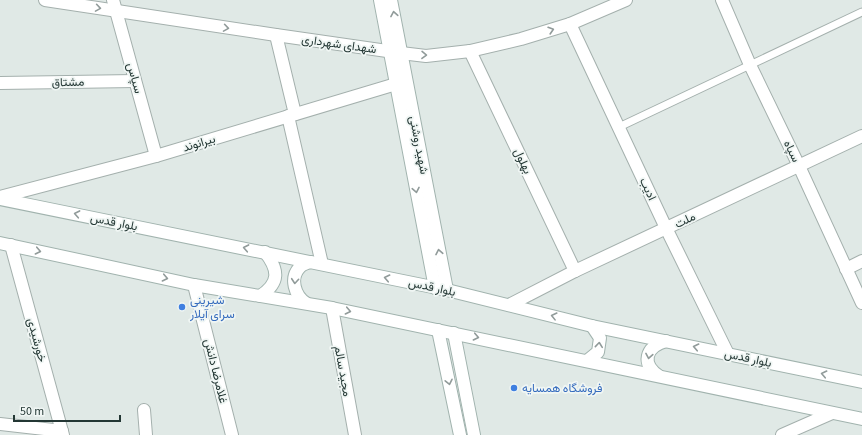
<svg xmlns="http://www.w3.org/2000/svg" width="862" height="435" viewBox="0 0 862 435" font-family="'Source Sans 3',Vazirmatn,sans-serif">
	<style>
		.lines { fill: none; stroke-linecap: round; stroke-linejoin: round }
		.lane-casing { stroke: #a4b0ad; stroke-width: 9 }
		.street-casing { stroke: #a4b0ad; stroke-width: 14 }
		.secondary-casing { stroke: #a1b3ae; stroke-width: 14 }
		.lane { stroke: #fff; stroke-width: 7 }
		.street { stroke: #fff; stroke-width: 12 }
		.secondary { stroke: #fff; stroke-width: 12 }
		.oneway { stroke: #919b9a }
		.shop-dot { fill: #3f7fe0; stroke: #f0f6f4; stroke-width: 1.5 }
		.labels { text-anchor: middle; stroke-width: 3.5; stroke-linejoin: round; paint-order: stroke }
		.street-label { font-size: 12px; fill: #233734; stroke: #f0f6f4 }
		.shop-label { font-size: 12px; fill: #366cbe; stroke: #f0f6f4; text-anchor: start }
	</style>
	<rect width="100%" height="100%" fill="#e0e9e6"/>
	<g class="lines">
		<!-- lane casing -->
		<g class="lane-casing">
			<polyline id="lane" points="619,127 862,12"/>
		</g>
		<!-- street casing -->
		<g class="street-casing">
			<g id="street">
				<polyline points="45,0 276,35 401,53 426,56 470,51 521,39 570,24 626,0"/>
				<polyline points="113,0 156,156"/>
				<polyline points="722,0 750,65 799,166 862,303"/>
				<polyline points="570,24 666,228 728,354"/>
				<polyline points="276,35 295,114"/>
				<polyline points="470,51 575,271"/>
				<polyline points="0,83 135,81"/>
				<polyline points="288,116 322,264"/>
				<polyline points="0,197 156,156 396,84"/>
				<polyline points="11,245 63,435"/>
				<polyline points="846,269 862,261"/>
				<polyline points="194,285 232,435"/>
				<polyline points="509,305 575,271 862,136"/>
				<polyline points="332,308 355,435"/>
				<polyline points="144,410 146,435"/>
				<polyline points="0,424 62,431"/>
				<polyline points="782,435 832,413"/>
			</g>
		</g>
		<!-- secondary casing -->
		<g class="secondary-casing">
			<g id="secondary">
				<polyline points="380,0 435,288"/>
				<polyline points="391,0 447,290"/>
				<polyline points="0,199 447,290 592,326 862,382"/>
				<polyline points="0,243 194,285 332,308 862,419"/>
				<path d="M260,296C280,283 279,270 265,252"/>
				<path d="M306,303C295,296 289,278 300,267C303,264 307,263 311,262"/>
				<polyline points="438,330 460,435"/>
				<polyline points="454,333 474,435"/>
				<polyline points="587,361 598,352 600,338 592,326"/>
				<path d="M659,376C641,364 645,347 666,341"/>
			</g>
		</g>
		<!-- lane -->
		<use href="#lane" class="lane"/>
		<!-- street -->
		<use href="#street" class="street"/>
		<!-- secondary -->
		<use href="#secondary" class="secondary"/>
	</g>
	<!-- one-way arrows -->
	<defs><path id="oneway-chevron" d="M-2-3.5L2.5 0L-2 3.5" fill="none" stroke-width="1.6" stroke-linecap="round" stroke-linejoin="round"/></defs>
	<g class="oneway">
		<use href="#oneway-chevron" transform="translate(98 8) rotate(9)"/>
		<use href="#oneway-chevron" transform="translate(394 14) rotate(-100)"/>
		<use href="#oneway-chevron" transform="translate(226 28) rotate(9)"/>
		<use href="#oneway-chevron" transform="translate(551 30) rotate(-17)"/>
		<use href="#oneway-chevron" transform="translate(424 55) rotate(1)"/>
		<use href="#oneway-chevron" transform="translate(416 190) rotate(79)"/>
		<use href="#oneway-chevron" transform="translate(77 214) rotate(-169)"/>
		<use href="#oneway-chevron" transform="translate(246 248) rotate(-169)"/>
		<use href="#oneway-chevron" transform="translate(38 251) rotate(12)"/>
		<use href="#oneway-chevron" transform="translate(439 252) rotate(-101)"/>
		<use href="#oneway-chevron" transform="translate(165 278) rotate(12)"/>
		<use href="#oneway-chevron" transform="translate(387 278) rotate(-168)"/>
		<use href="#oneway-chevron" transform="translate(295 281) rotate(95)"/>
		<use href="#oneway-chevron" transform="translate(348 311) rotate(12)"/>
		<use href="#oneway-chevron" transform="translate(554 316) rotate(-166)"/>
		<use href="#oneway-chevron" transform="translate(476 337) rotate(12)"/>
		<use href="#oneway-chevron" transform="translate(599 345) rotate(-84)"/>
		<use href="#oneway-chevron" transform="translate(696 347) rotate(-168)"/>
		<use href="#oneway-chevron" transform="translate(649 356) rotate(100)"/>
		<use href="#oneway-chevron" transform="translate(824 374) rotate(-168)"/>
		<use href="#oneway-chevron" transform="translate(449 382) rotate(78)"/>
	</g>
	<!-- markers -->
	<g class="shop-dot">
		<circle cx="182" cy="307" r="4"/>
		<circle cx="514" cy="388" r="4"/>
	</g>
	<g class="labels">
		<!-- street labels -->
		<g class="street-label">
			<text transform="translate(339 44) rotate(8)" y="4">شهدای شهرداری</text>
			<text transform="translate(135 78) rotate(75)" y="4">سپاس</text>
			<text transform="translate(68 82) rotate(-1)" y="4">مشتاق</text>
			<text transform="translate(199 143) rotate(-17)" y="4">بیرانوند</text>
			<text transform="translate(419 145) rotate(79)" y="4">شهید روشنی</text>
			<text transform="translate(792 151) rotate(64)" y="4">سپاه</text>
			<text transform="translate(523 161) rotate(65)" y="4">بهلول</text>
			<text transform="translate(648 189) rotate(65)" y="4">ادیب</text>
			<text transform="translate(685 220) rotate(-25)" y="4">ملت</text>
			<text transform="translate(114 222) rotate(11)" y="4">بلوار قدس</text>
			<text transform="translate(432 287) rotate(12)" y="4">بلوار قدس</text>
			<text transform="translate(37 340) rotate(75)" y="4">خورشیدی</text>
			<text transform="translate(748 358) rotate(12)" y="4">بلوار قدس</text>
			<text transform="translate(216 371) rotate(76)" y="4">غلامرضا دانش</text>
			<text transform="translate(343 371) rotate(80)" y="4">مجید سالم</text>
		</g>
		<!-- shop labels -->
		<g class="shop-label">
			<text x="190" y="304">شیرینی<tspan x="190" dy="14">سرای آیلار</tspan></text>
			<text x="522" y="392">فروشگاه همسایه</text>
		</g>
	</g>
	<!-- scale -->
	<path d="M14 415v6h106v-6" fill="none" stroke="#233734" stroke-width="2"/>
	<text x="20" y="415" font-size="12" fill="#233734" stroke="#f0f6f4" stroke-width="3" paint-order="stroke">50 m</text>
</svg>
